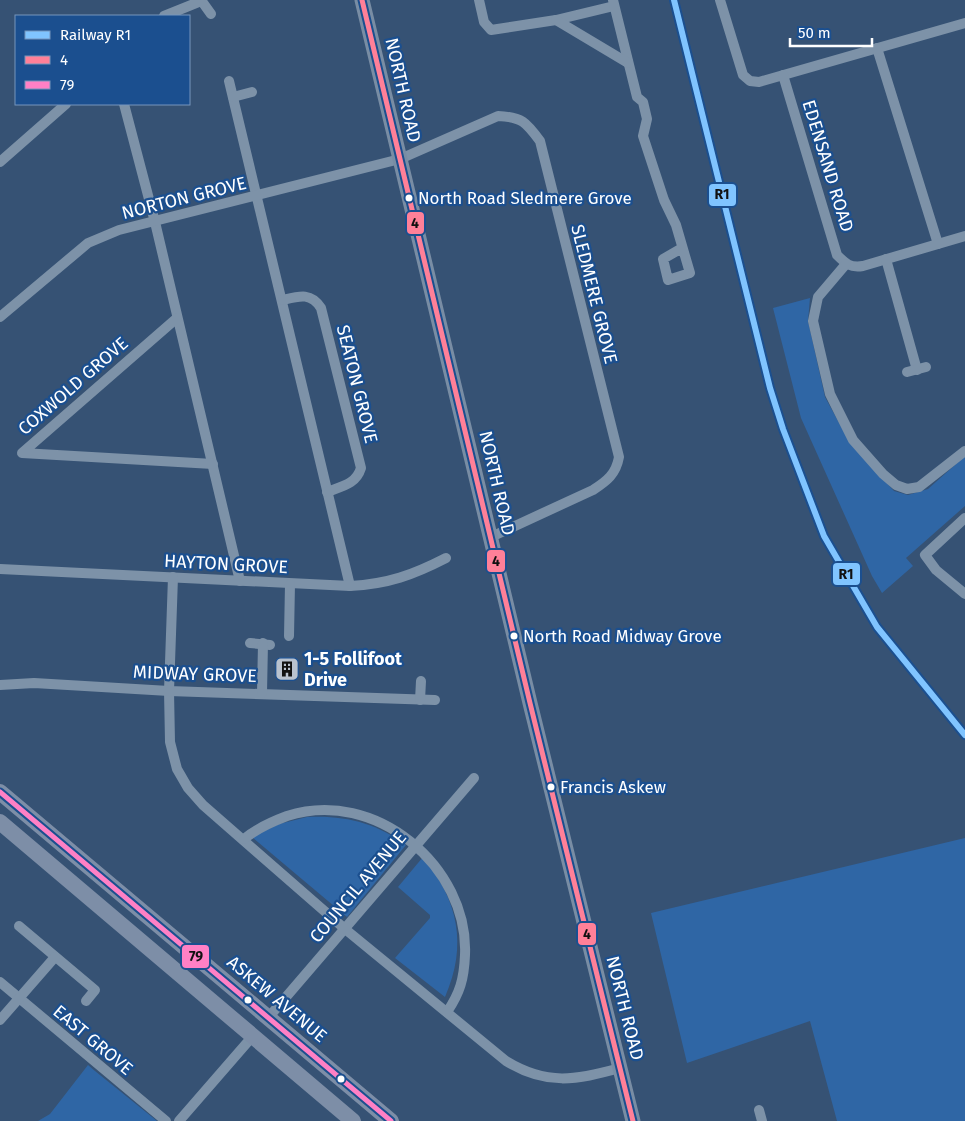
<svg xmlns="http://www.w3.org/2000/svg" width="965" height="1121" viewBox="0 0 965 1121" font-family="'Fira Sans',sans-serif">
	<style>
		.green { fill: #2f66a5 }
		.lines { fill: none; stroke-linecap: round; stroke-linejoin: round }
		.street { stroke: #7d92a8; stroke-width: 10 }
		.secondary { stroke: #798da4; stroke-width: 15 }
		.primary { stroke: #7d8ea7; stroke-width: 16 }
		.bus-1-casing { stroke: #1b4f8f; stroke-width: 9 }
		.bus-2-casing { stroke: #1b4f8f; stroke-width: 9 }
		.bus-1 { stroke: #ff8098; stroke-width: 5 }
		.bus-2 { stroke: #ff80c5; stroke-width: 5 }
		.rail-1-casing { stroke: #1b4f8f; stroke-width: 10 }
		.rail-1 { stroke: #80c4ff; stroke-width: 6 }
		.bus-dot { fill: #fff; stroke: #1b4f8f; stroke-width: 2 }
		.labels { text-anchor: middle; stroke-width: 4.5; stroke-linejoin: round; paint-order: stroke }
		.bus-label { font-size: 17px; fill: #fff; stroke: #1b4f8f; text-anchor: start }
		.street-label { font-size: 18px; fill: #fff; stroke: #1b4f8f }
		.poi-label { font-size: 18px; font-weight: bold; fill: #fff; stroke: #1b4f8f; text-anchor: start }
		.line-badge { stroke: #1b4f8f; stroke-width: 2 }
		.pale-badge-label { font-size: 14px; text-anchor: middle; font-weight: bold; fill: #111 }
	</style>
	<rect width="100%" height="100%" fill="#365274"/>
	<!-- green -->
	<g class="green">
		<polygon points="810,298 808,321 825,397 850,443 894,491 908,495 928,489 965,456 965,506 906,558 913,566 882,593 872,576 801,418 773,308"/>
		<path d="M307,817C345,815 376,823 406,845L347,917L252,837L279,824Z"/>
		<polygon points="965,838 965,1121 837,1121 810,1021 687,1063 651,913"/>
		<path d="M423,857C458,900 468,945 445,997L395,958L430,918V915L398,887Z"/>
		<polygon points="88,1065 95,1071 157,1121 38,1121 50,1114"/>
	</g>
	<g class="lines">
		<!-- street -->
		<g class="street">
			<polyline points="201,0 211,14"/>
			<polyline points="479,0 484,22 491,30 556,20 614,6"/>
			<polyline points="613,0 637,97 643,102 647,119 643,136 664,200 676,225 690,273 668,280 663,259 682,248"/>
			<polyline points="720,0 743,75 750,81 759,82 965,23"/>
			<polyline points="164,16 201,1"/>
			<polyline points="556,20 628,63"/>
			<polyline points="877,48 938,244"/>
			<path d="M783,75L837,255C846,264 850,268 863,266L965,236"/>
			<polyline points="229,81 350,586"/>
			<polyline points="233,97 252,92"/>
			<polyline points="124,104 155,222 240,581"/>
			<polyline points="0,162 66,104"/>
			<polyline points="886,259 917,370"/>
			<polyline points="846,264 818,297 813,321 830,394 853,440 883,474 896,485 907,489 919,487 965,451"/>
			<path d="M283,300C299,296 311,292 321,308L361,468C356,484 343,486 327,492"/>
			<path d="M0,317L88,243L119,230L400,159L498,116C522,117 526,122 540,141L619,457C616,474 607,481 593,490L491,537"/>
			<polyline points="177,318 22,453 213,464"/>
			<polyline points="907,372 926,367"/>
			<polyline points="965,518 925,555 936,570 965,594"/>
			<path d="M0,569L350,586C388,584 413,575 446,558"/>
			<path d="M173,577L169,691L170,742L177,769L188,788L203,805L345,929L506,1061C547,1086 576,1080 620,1068"/>
			<polyline points="289,636 290,584"/>
			<polyline points="250,643 270,645"/>
			<polyline points="0,685 34,683 169,691 435,700"/>
			<polyline points="262,693 263,643"/>
			<polyline points="420,700 421,681"/>
			<path d="M244,839C257,828 271,822 287,816C375,787 469,867 465,955C464,979 460,993 447,1012"/>
			<polyline points="19,926 95,990 86,1001"/>
			<polyline points="0,982 166,1121"/>
			<polyline points="268,1018 474,778"/>
			<polyline points="0,1020 55,957"/>
			<polyline points="759,1110 762,1121"/>
			<polyline points="179,1121 252,1037"/>
		</g>
		<!-- secondary -->
		<polyline class="secondary" points="362,0 530,703 633,1121"/>
		<!-- primary -->
		<g class="primary">
			<polyline points="0,792 391,1121"/>
			<polyline points="0,822 353,1121"/>
		</g>
		<!-- bus-1 casing -->
		<g class="bus-1-casing">
			<polyline id="bus-1" points="362,0 530,703 633,1121"/>
		</g>
		<!-- bus-2 casing -->
		<g class="bus-2-casing">
			<polyline id="bus-2" points="0,792 391,1121"/>
		</g>
		<!-- bus-1 -->
		<use href="#bus-1" class="bus-1"/>
		<!-- bus-2 -->
		<use href="#bus-2" class="bus-2"/>
		<!-- rail-1 casing -->
		<g class="rail-1-casing">
			<polyline id="rail-1" points="674,0 770,388 783,429 824,536 877,627 965,735"/>
		</g>
		<!-- rail-1 -->
		<use href="#rail-1" class="rail-1"/>
	</g>
	<!-- icons -->
	<defs>
		<g id="building-square" transform="scale(1.25)"><rect x="-9" y="-9" width="18" height="18" rx="4" fill="#b9c2ce" stroke="#1b4f8f"/><path d="M-4-6H4V6H1V3H-1V6H-4ZM-2.5-4.3h1.7v1.8h-1.7ZM.8-4.3h1.7v1.8H.8ZM-2.5-1h1.7V.8h-1.7ZM.8-1h1.7V.8H.8Z" fill="#111"/></g>
	</defs>
	<g fill-rule="evenodd">
		<use href="#building-square" x="287" y="669"/>
	</g>
	<!-- markers -->
	<g class="bus-dot">
		<circle cx="409" cy="198" r="4.5"/>
		<circle cx="514" cy="636" r="4.5"/>
		<circle cx="551" cy="787" r="4.5"/>
		<circle cx="248" cy="1000" r="4.5"/>
		<circle cx="341" cy="1079" r="4.5"/>
	</g>
	<g class="labels">
		<!-- bus labels -->
		<g class="bus-label">
			<text x="418" y="204">North Road Sledmere Grove</text>
			<text x="523" y="642">North Road Midway Grove</text>
			<text x="560" y="793">Francis Askew</text>
		</g>
		<!-- street labels -->
		<g class="street-label">
			<text transform="translate(403 90) rotate(77)" y="6">NORTH ROAD</text>
			<text transform="translate(828 166) rotate(73)" y="6">EDENSAND ROAD</text>
			<text transform="translate(184 198) rotate(-14)" y="6">NORTON GROVE</text>
			<text transform="translate(594 294) rotate(76)" y="6">SLEDMERE GROVE</text>
			<text transform="translate(357 384) rotate(76)" y="6">SEATON GROVE</text>
			<text transform="translate(73 386) rotate(-41)" y="6">COXWOLD GROVE</text>
			<text transform="translate(497 483) rotate(77)" y="6">NORTH ROAD</text>
			<text transform="translate(226 564) rotate(3)" y="6">HAYTON GROVE</text>
			<text transform="translate(195 674) rotate(2)" y="6">MIDWAY GROVE</text>
			<text transform="translate(358 887) rotate(-50)" y="6">COUNCIL AVENUE</text>
			<text transform="translate(277 999) rotate(40)" y="6">ASKEW AVENUE</text>
			<text transform="translate(625 1008) rotate(76)" y="6">NORTH ROAD</text>
			<text transform="translate(93 1040) rotate(40)" y="6">EAST GROVE</text>
		</g>
		<!-- poi labels -->
		<g class="poi-label">
			<text x="304" y="665">1-5 Follifoot<tspan x="304" dy="21">Drive</tspan></text>
		</g>
	</g>
	<g class="line-badge">
		<rect x="708" y="183" width="29" height="24" rx="5" fill="#80c4ff"/>
		<rect x="406" y="211" width="19" height="24" rx="5" fill="#ff8098"/>
		<rect x="486" y="549" width="20" height="24" rx="5" fill="#ff8098"/>
		<rect x="832" y="562" width="29" height="24" rx="5" fill="#80c4ff"/>
		<rect x="577" y="922" width="20" height="24" rx="5" fill="#ff8098"/>
		<rect x="181" y="944" width="29" height="25" rx="5" fill="#ff80c5"/>
	</g>
	<g class="pale-badge-label">
		<text x="722" y="199">R1</text>
		<text x="415" y="228">4</text>
		<text x="496" y="566">4</text>
		<text x="846" y="579">R1</text>
		<text x="587" y="939">4</text>
		<text x="196" y="961">79</text>
	</g>
	<!-- legend -->
	<rect x="15" y="15" width="175" height="90" fill="#1b4f8f" stroke="#7695bc"/>
	<rect x="25" y="31" width="25" height="8" fill="#80c4ff" stroke="#7695bc"/>
	<text x="60" y="40" font-size="15" fill="#ffffff">Railway R1</text>
	<rect x="25" y="56" width="25" height="8" fill="#ff8098" stroke="#7695bc"/>
	<text x="60" y="65" font-size="15" fill="#ffffff">4</text>
	<rect x="25" y="81" width="25" height="8" fill="#ff80c5" stroke="#7695bc"/>
	<text x="60" y="90" font-size="15" fill="#ffffff">79</text>
	<!-- scale -->
	<path d="M790 38v8h82v-8" fill="none" stroke="#ffffff" stroke-width="2.5"/>
	<text x="798" y="38" font-size="15" fill="#ffffff" stroke="#1b4f8f" stroke-width="4" paint-order="stroke">50 m</text>
</svg>
